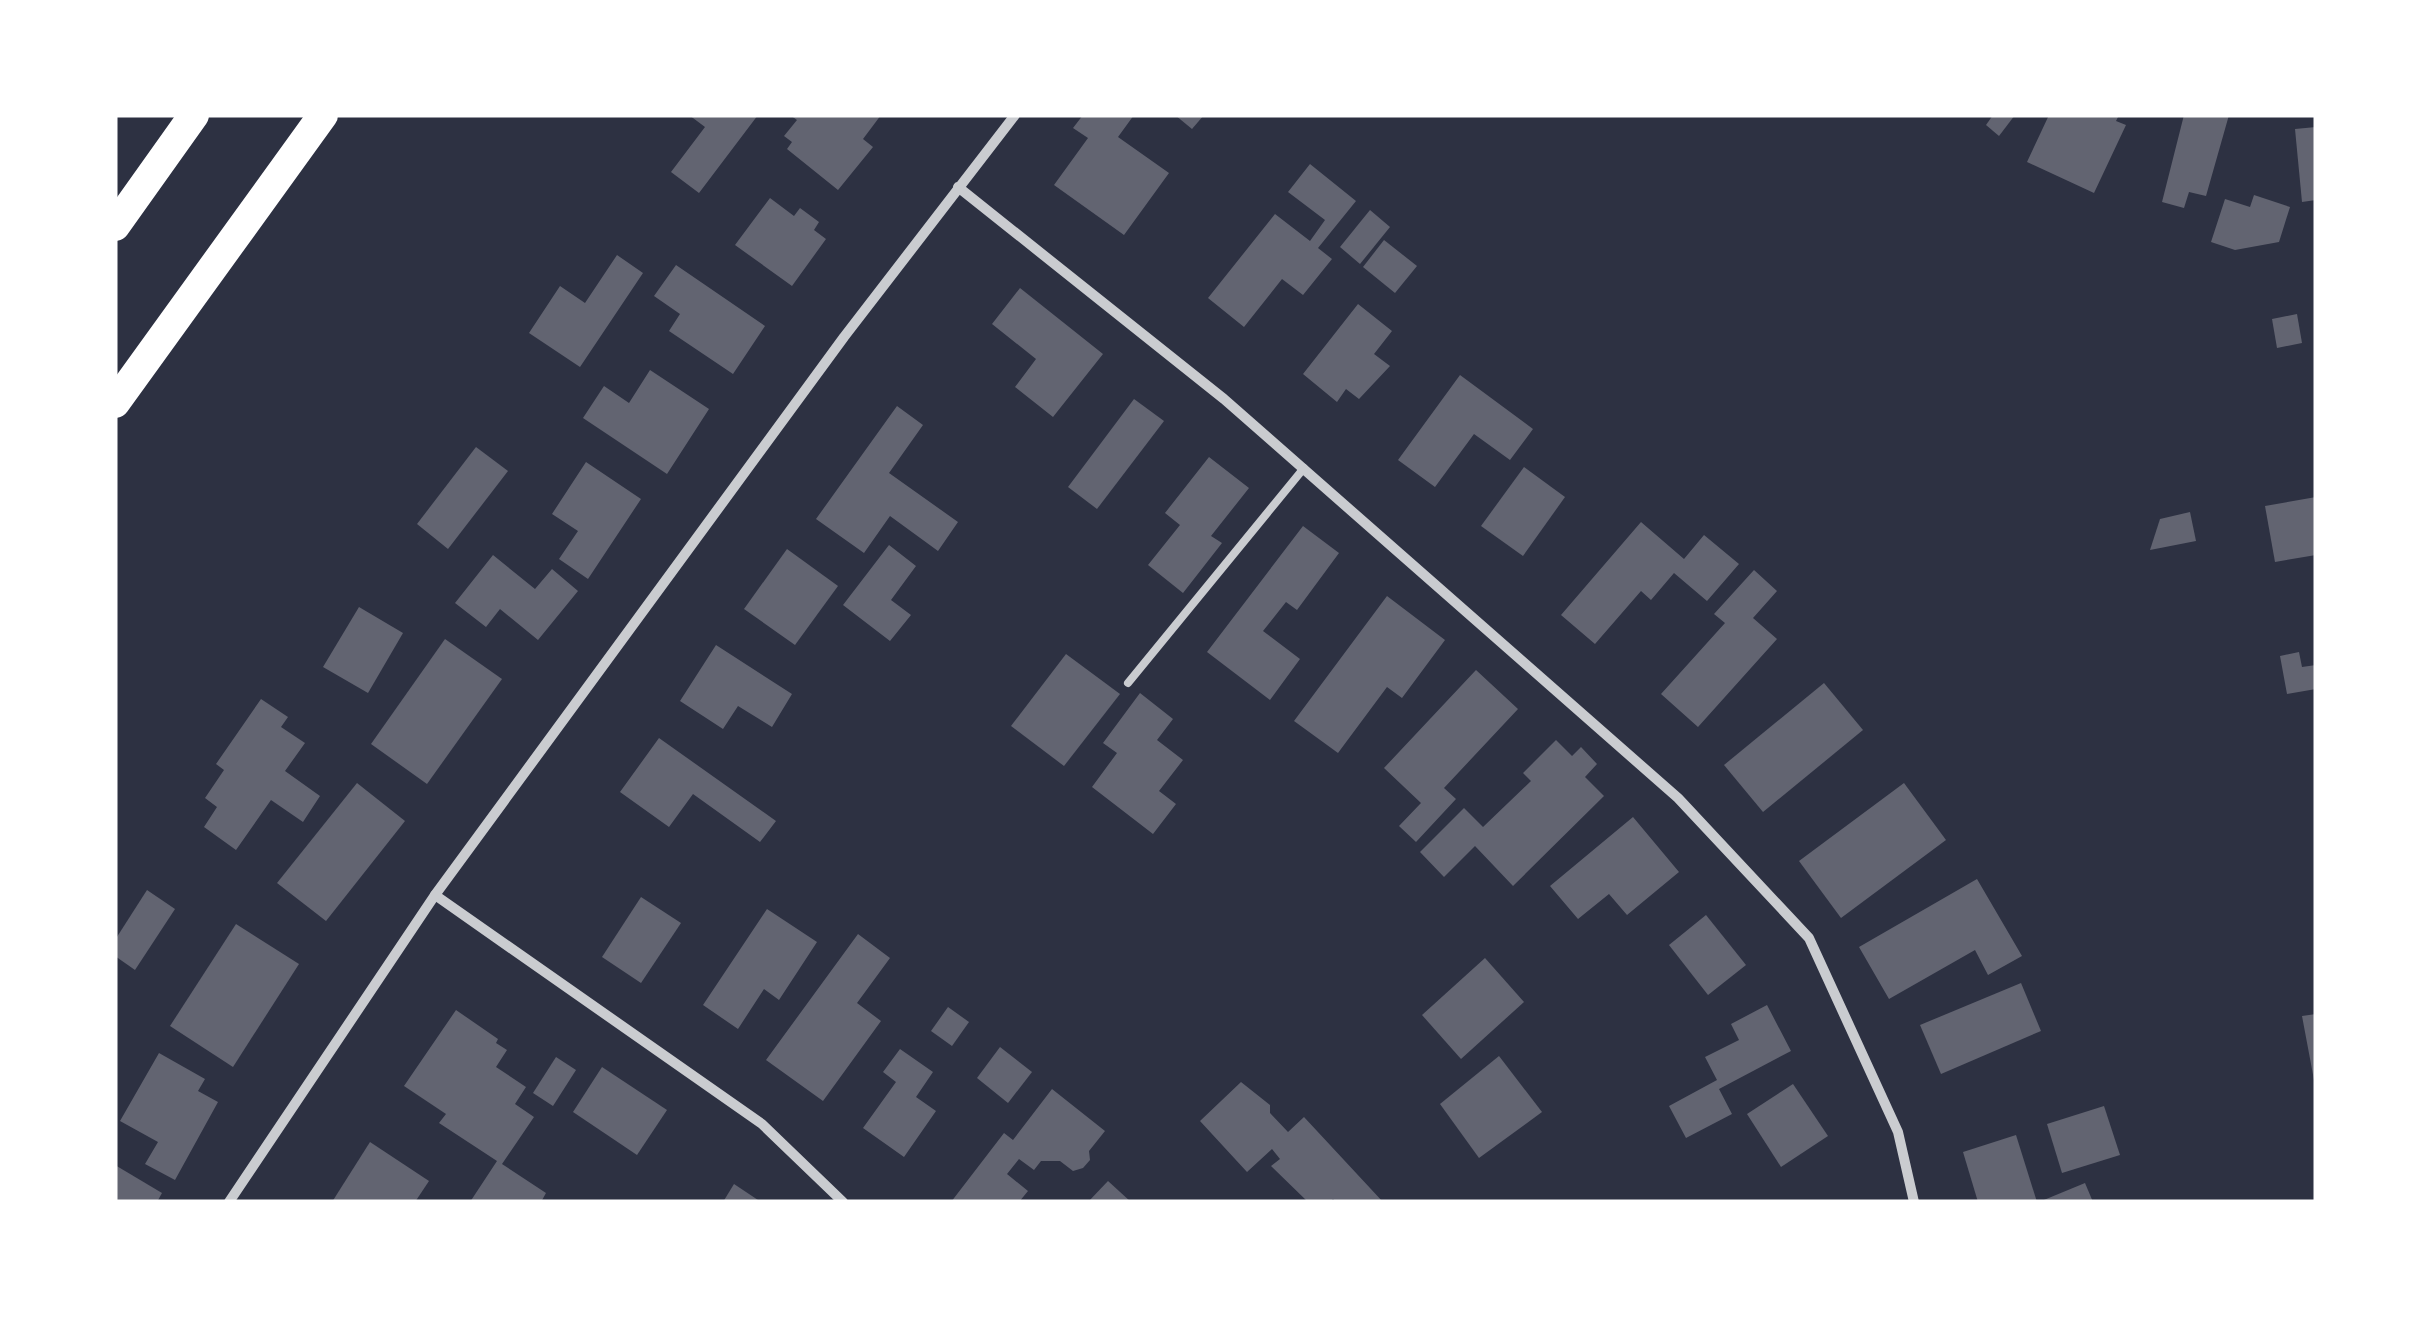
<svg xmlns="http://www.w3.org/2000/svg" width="2431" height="1317" viewBox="0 0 2431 1317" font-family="Commissioner,sans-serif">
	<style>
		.building { fill: #626471 }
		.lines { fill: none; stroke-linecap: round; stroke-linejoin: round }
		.service { stroke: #caccd0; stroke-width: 8 }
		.minor { stroke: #caccd0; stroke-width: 10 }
		.motorway { stroke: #fff; stroke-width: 30 }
	</style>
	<rect width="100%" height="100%" fill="#2d3142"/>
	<!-- building -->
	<g class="building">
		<polygon points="689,115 758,115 699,193 671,172 705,127"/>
		<polygon points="790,115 881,115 863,139 873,147 838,190 787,149 792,142 784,136 797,120"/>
		<polygon points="1083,115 1134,115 1118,137 1169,173 1124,235 1054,185 1088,138 1073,128"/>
		<polygon points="1175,115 1204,115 1192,129"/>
		<polygon points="1993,115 2015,115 1999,136 1986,125"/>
		<polygon points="2049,115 2119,115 2116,121 2126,125 2094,193 2027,162"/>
		<polygon points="2184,115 2229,115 2206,196 2189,192 2184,208 2162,202"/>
		<polygon points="2316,127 2316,200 2302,202 2295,129"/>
		<polygon points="1310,164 1356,201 1318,248 1332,259 1303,295 1282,279 1244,327 1208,298 1275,214 1310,241 1325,220 1288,192"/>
		<polygon points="2254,195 2290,207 2279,242 2235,250 2211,242 2225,199 2250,207"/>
		<polygon points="770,198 794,216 800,208 819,222 814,230 826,239 792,286 735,245"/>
		<polygon points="1370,210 1390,227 1360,264 1340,247"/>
		<polygon points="1384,240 1417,266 1395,293 1363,267"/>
		<polygon points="617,255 643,273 580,367 529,333 560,286 585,303"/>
		<polygon points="676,265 765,326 733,374 669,331 680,314 654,296"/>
		<polygon points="1020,288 1103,354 1053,417 1015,387 1036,359 992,324"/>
		<polygon points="1358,304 1392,331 1374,354 1390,366 1359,399 1346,389 1337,402 1303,374"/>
		<polygon points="2297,314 2302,343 2277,348 2272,319"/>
		<polygon points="650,370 709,409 667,474 583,418 604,386 629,403"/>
		<polygon points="1460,375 1533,429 1510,460 1474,434 1435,487 1398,460"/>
		<polygon points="1134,399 1164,421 1097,509 1068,487"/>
		<polygon points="897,406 923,425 889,473 958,522 938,551 890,516 864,553 816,519"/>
		<polygon points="476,447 508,471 448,549 417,524"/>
		<polygon points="1209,457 1249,488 1211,536 1222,543 1183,593 1148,565 1180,525 1165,513"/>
		<polygon points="586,462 641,499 588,579 559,559 578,531 552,514"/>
		<polygon points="1524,467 1565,497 1523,556 1481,526"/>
		<polygon points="2316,497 2316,555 2275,562 2265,506"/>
		<polygon points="2190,512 2196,541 2150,550 2160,519"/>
		<polygon points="1641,522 1684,559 1704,535 1739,564 1707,601 1674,573 1651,600 1641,591 1595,644 1561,615"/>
		<polygon points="1303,526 1339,553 1297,610 1286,602 1263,631 1300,659 1270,700 1207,652"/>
		<polygon points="889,545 916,566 891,600 911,615 890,641 843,605"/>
		<polygon points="787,549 838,586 795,645 744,609"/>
		<polygon points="493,555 535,589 552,569 578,591 538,640 500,609 486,627 455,603"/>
		<polygon points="1754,570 1777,591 1753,618 1777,639 1698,727 1661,694 1725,623 1714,614"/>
		<polygon points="1387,596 1445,640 1402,698 1387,687 1338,753 1294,721"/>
		<polygon points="359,607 403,633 368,693 323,667"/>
		<polygon points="445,639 502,679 427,784 371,744"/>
		<polygon points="716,645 792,694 772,727 738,706 723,729 680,701"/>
		<polygon points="2299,652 2302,667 2316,665 2316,689 2287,694 2280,656"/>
		<polygon points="1066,654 1120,694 1064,766 1011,726"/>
		<polygon points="1476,670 1518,709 1444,788 1456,799 1416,842 1399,826 1421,803 1384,768"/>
		<polygon points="1824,683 1863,730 1763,812 1724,765"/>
		<polygon points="1140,693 1173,719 1157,740 1183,760 1159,791 1176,804 1153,834 1092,787 1117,753 1103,743"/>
		<polygon points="261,699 288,717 281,727 305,743 285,771 320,796 303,822 271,800 236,850 204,827 217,807 205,798 224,770 216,764"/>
		<polygon points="659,738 776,821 760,842 693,794 669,827 620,792"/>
		<polygon points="1556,740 1572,756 1581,747 1597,764 1585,777 1604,796 1513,886 1475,846 1444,877 1420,852 1464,808 1483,827 1531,781 1523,773"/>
		<polygon points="357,783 405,821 326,921 277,883"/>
		<polygon points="1904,783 1946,840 1841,918 1799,861"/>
		<polygon points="1633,817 1679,872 1627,915 1609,894 1578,919 1550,886"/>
		<polygon points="1977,879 2022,956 1988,975 1975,950 1889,999 1859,947"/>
		<polygon points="147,890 175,909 135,970 115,956 115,940"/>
		<polygon points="641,897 681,923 641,983 602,957"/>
		<polygon points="767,909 817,942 779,1000 764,989 738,1029 703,1005"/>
		<polygon points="1706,915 1746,965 1708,995 1669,945"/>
		<polygon points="236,924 299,964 233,1067 170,1026"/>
		<polygon points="858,934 890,958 857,1003 881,1021 823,1101 766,1060"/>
		<polygon points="1485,958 1524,1002 1461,1059 1422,1015"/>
		<polygon points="2021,983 2041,1031 1941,1074 1920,1025"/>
		<polygon points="1767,1005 1791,1051 1719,1089 1732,1114 1686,1138 1669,1106 1717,1080 1705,1057 1739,1040 1731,1024"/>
		<polygon points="948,1007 969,1022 952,1046 931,1031"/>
		<polygon points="456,1010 498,1039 496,1043 507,1050 496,1067 526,1087 515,1104 534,1117 502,1164 546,1193 541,1202 470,1202 497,1161 439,1123 446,1114 404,1086"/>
		<polygon points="2316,1014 2316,1079 2314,1080 2302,1016"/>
		<polygon points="1000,1047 1032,1072 1008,1103 977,1078"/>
		<polygon points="900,1049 933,1072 916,1097 936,1111 904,1157 863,1128 896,1082 883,1072"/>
		<polygon points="159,1053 205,1079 198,1091 218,1102 175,1180 145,1164 158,1142 120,1121"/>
		<polygon points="1499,1056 1542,1112 1479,1158 1440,1104"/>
		<polygon points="556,1057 576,1070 553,1106 533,1093"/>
		<polygon points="602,1067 667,1110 637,1155 573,1112"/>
		<polygon points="1241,1082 1270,1105 1270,1113 1288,1132 1304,1117 1383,1202 1336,1202 1333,1199 1330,1202 1308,1202 1271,1166 1280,1159 1272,1149 1247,1172 1200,1121"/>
		<polygon points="1793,1084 1828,1136 1781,1167 1747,1114"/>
		<polygon points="1052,1089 1105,1131 1089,1151 1090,1160 1083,1168 1073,1171 1060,1161 1041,1161 1034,1170 1019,1159 1007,1174 1028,1191 1019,1202 951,1202 1004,1133 1013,1140"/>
		<polygon points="2104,1106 2120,1155 2062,1173 2047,1124"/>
		<polygon points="2016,1135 2037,1202 1978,1202 1963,1152"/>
		<polygon points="370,1142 429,1181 415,1202 332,1202"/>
		<polygon points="115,1165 162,1193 157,1202 115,1202"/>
		<polygon points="1108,1181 1131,1202 1088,1202"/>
		<polygon points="2085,1183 2093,1202 2039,1202"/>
		<polygon points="734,1184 761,1202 723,1202"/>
	</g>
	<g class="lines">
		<!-- service -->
		<polyline class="service" points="1128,683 1304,468"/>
		<!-- minor -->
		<g class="minor">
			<polyline points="958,187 1224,399 1678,798 1809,938 1898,1132 1914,1202"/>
			<polyline points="435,895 762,1124 843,1202"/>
			<polyline points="229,1202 435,895 844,337 1015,115"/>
		</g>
		<!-- motorway -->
		<g class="motorway">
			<polyline points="115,226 194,115"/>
			<polyline points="115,403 323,115"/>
		</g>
	</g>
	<!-- border -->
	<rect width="2431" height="1317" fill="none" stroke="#ffffff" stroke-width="235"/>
</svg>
